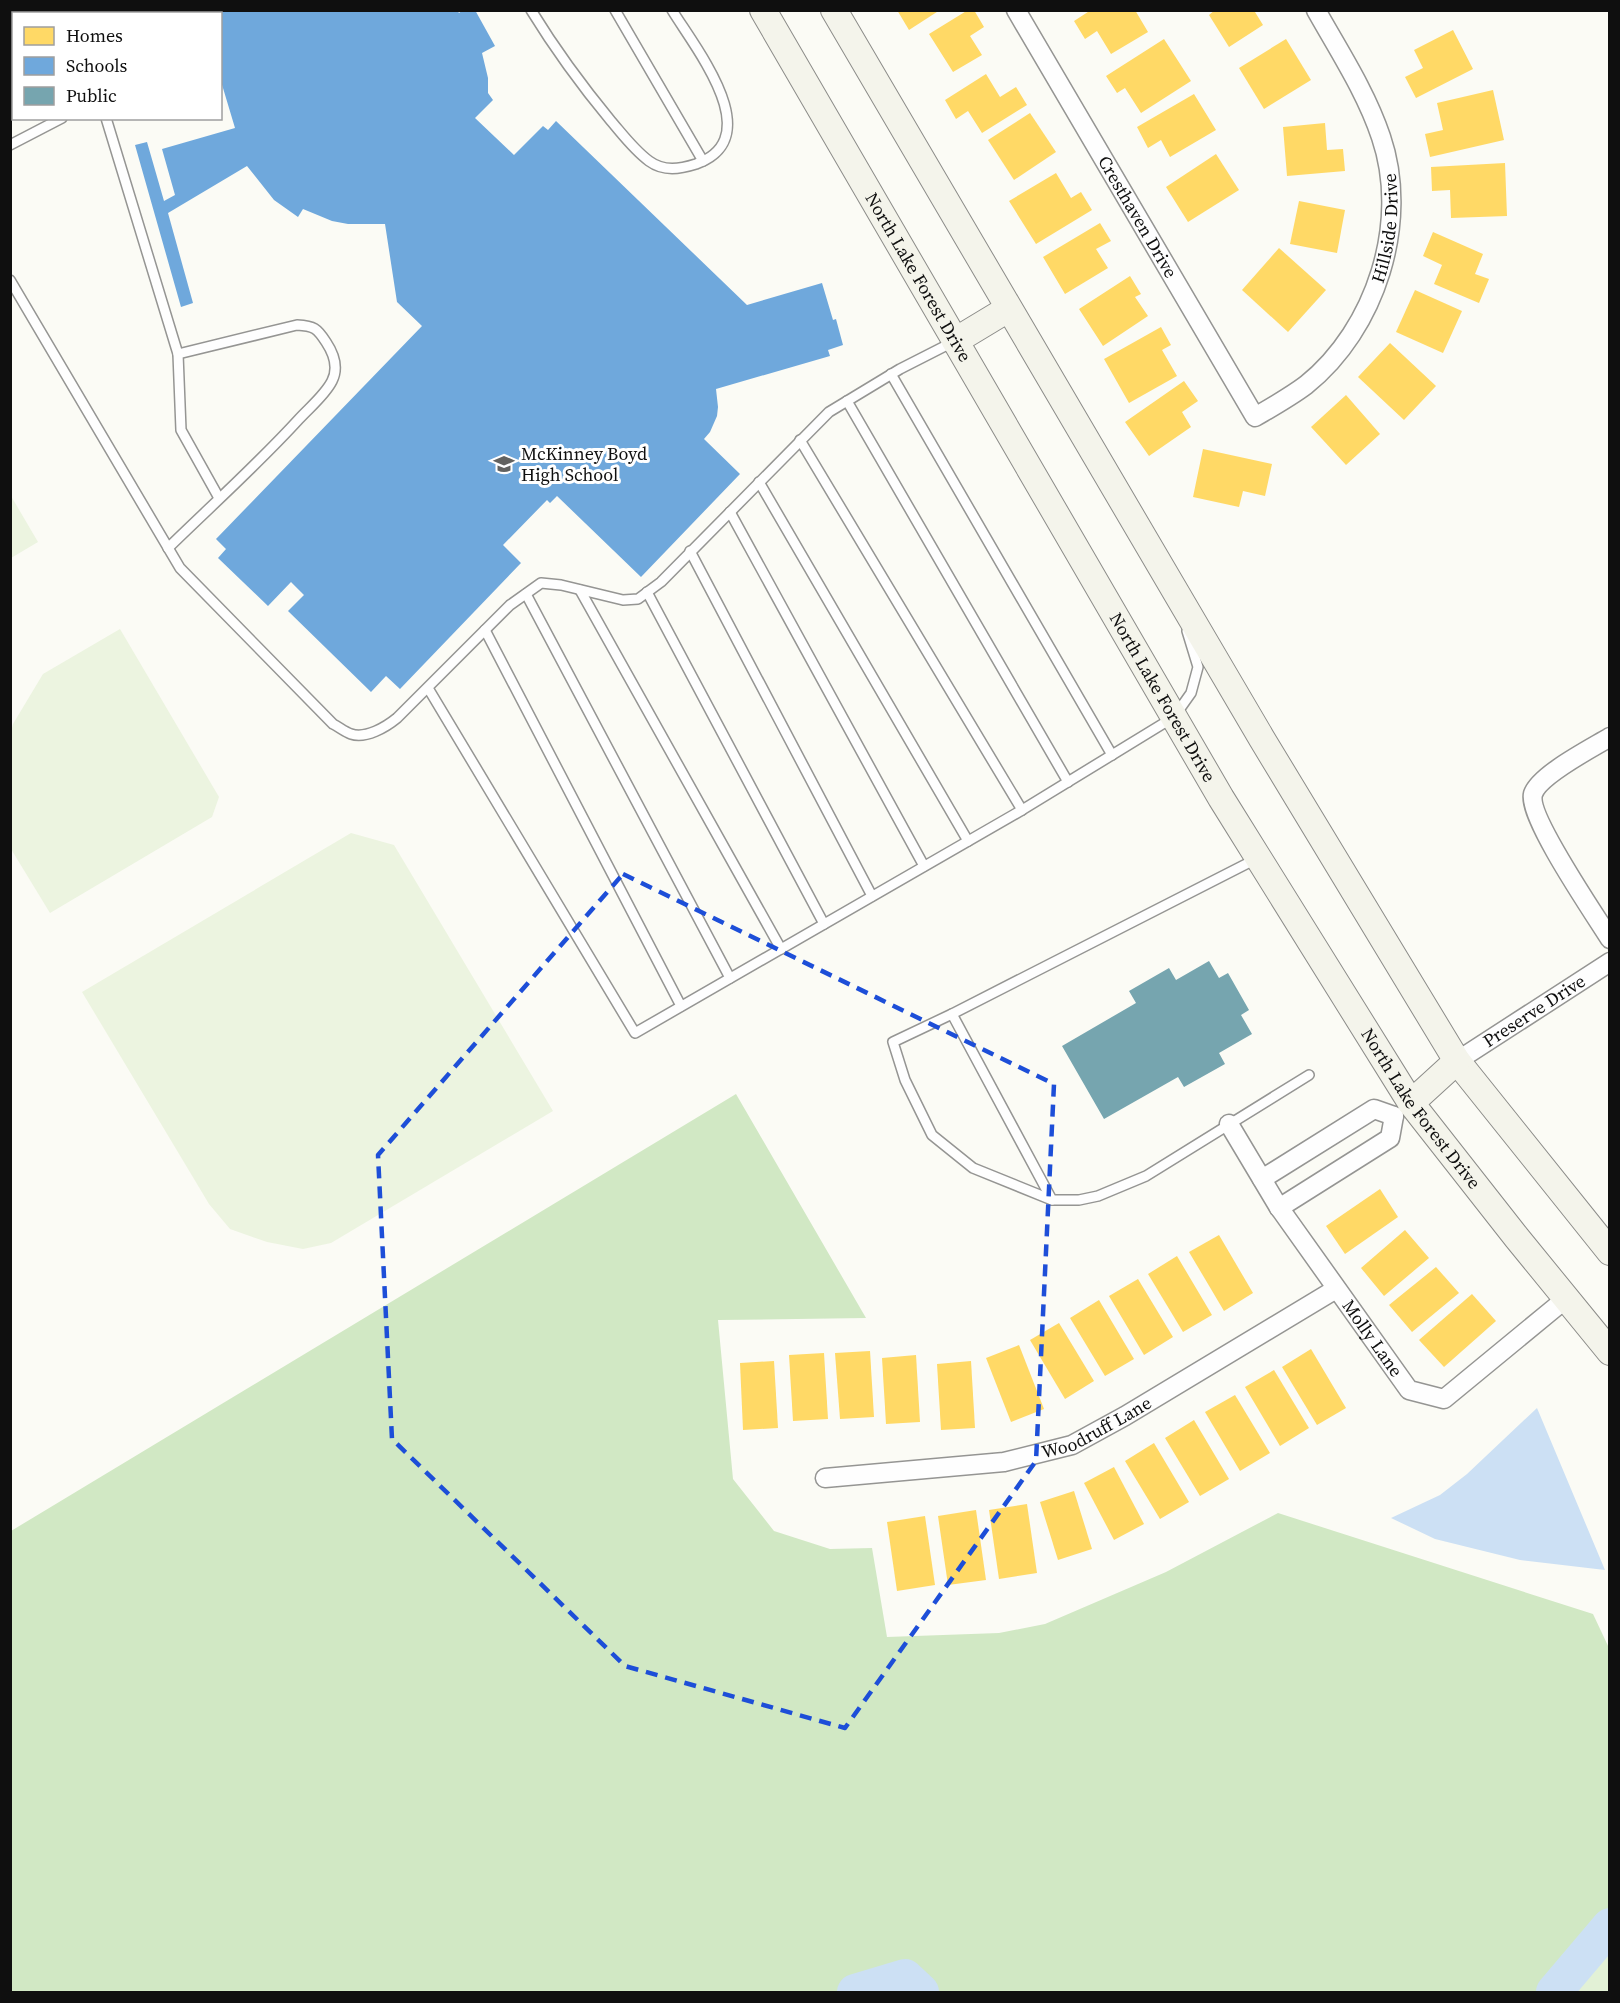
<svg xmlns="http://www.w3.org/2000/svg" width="1620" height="2003" viewBox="0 0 1620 2003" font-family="'Source Serif 4',serif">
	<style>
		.green { fill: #e2f1d6 }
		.forest { fill: #d1e8c4 }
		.pitch { fill: #ecf4e0 }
		.water { fill: #cce0f4 }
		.homes { fill: #ffd966 }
		.schools { fill: #6fa8dc }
		.public { fill: #76a5af }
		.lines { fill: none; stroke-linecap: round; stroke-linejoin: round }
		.river { stroke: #cce0f4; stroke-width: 36 }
		.lane-casing { stroke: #959593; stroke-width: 12 }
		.street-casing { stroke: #959593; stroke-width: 21 }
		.secondary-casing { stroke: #8c8c89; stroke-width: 28 }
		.lane { stroke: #fefefe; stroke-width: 9 }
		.street { stroke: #fefefe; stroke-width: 18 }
		.secondary { stroke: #f4f4eb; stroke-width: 26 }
		.marked { fill: none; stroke: #1d4ed8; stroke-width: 4.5; stroke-dasharray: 12 8; stroke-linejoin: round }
		.labels { text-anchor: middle; stroke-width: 6; stroke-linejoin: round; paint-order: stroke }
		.street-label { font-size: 18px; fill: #0f0f0f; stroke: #fff }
		.poi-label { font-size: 18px; fill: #0f0f0f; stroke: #fff; text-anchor: start }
	</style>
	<rect width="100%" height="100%" fill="#fbfbf5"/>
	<!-- green -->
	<polygon class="green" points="1609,1943 1609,1992 1574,1992 1589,1975"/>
	<!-- forest -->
	<polygon class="forest" points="736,1094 866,1318 718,1320 733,1479 774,1531 830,1549 872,1548 887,1637 999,1633 1045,1624 1166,1572 1278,1513 1593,1614 1609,1648 1609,1943 1589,1975 1574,1992 11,1992 11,1531"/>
	<!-- pitch -->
	<g class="pitch">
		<polygon points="11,496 38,542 11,558 10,558"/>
		<polygon points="120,629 219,797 212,817 50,913 11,849 10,736 13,724 43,674"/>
		<polygon points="351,833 394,845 553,1111 331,1243 303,1249 267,1242 230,1229 209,1204 82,992"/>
	</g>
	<!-- water -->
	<polygon class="water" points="1537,1408 1605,1570 1520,1560 1435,1539 1391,1518 1440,1495 1467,1474"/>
	<!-- homes -->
	<g class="homes">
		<polygon points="897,10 940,10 909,30"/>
		<polygon points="968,10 974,10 984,27 970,36 982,55 953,72 929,34"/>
		<polygon points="1091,10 1135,10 1148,32 1111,54 1097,31 1085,39 1074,21"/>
		<polygon points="1215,10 1258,10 1255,12 1263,25 1229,47 1209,15"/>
		<polygon points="1453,30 1473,69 1416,98 1405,77 1423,68 1414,50"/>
		<polygon points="1164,39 1191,81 1141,113 1125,88 1117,93 1106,76"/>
		<polygon points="1286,39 1311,80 1264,109 1239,68"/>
		<polygon points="986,74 1000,97 1016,87 1027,105 982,133 968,111 956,119 945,100"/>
		<polygon points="1493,90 1504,140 1430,157 1425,134 1443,130 1437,103"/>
		<polygon points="1194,94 1216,130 1170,157 1161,140 1148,148 1137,127"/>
		<polygon points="1030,113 1056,152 1014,180 988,140"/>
		<polygon points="1325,123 1327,150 1343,149 1345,171 1287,176 1283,127"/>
		<polygon points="1216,154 1239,190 1188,222 1166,187"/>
		<polygon points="1505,163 1507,216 1451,218 1450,190 1432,191 1431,167"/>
		<polygon points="1056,173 1071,198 1081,192 1092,210 1036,244 1009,201"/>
		<polygon points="1299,201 1345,210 1337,253 1290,244"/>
		<polygon points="1100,223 1111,241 1096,249 1108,268 1065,294 1043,257"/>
		<polygon points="1433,232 1483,254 1475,274 1489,279 1479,303 1434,284 1442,265 1423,256"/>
		<polygon points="1279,248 1326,290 1288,332 1242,290"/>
		<polygon points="1130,276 1141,294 1135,297 1148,316 1103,346 1079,309"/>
		<polygon points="1415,290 1462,311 1443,353 1396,332"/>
		<polygon points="1161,327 1171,345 1162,350 1177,376 1129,403 1104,359"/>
		<polygon points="1390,343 1436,386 1404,420 1358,377"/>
		<polygon points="1184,381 1198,401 1182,412 1191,427 1149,456 1125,422"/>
		<polygon points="1346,395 1380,434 1346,465 1311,427"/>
		<polygon points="1203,449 1272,464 1265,496 1243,491 1239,507 1193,497"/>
		<polygon points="1380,1189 1398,1217 1345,1254 1326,1226"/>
		<polygon points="1405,1230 1429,1258 1384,1296 1361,1268"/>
		<polygon points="1219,1235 1253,1293 1224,1311 1189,1252"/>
		<polygon points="1177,1256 1212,1315 1183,1332 1148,1274"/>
		<polygon points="1436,1267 1459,1293 1412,1332 1389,1305"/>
		<polygon points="1138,1279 1173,1337 1144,1355 1109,1296"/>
		<polygon points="1472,1294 1496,1321 1444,1367 1419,1340"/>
		<polygon points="1099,1300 1134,1359 1105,1376 1070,1318"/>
		<polygon points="1059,1323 1094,1381 1065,1399 1030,1340"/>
		<polygon points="1019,1345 1044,1409 1011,1422 986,1358"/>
		<polygon points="1311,1349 1346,1408 1317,1425 1282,1367"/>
		<polygon points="870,1351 874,1417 840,1419 835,1353"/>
		<polygon points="824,1353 828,1419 793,1421 789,1355"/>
		<polygon points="916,1355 920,1422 886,1424 882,1358"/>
		<polygon points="774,1361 778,1428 743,1430 740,1363"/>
		<polygon points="971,1361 975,1428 941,1430 937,1364"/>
		<polygon points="1274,1370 1309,1428 1280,1446 1245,1387"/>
		<polygon points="1235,1395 1270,1453 1240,1471 1205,1412"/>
		<polygon points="1194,1420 1229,1479 1200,1496 1165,1438"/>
		<polygon points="1154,1443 1189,1502 1160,1519 1125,1461"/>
		<polygon points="1114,1467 1144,1524 1114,1540 1084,1483"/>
		<polygon points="1074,1491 1092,1549 1058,1560 1040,1502"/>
		<polygon points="1027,1504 1037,1573 999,1579 989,1510"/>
		<polygon points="976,1510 986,1580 948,1585 938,1516"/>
		<polygon points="925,1516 935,1585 897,1591 887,1522"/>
	</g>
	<!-- schools -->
	<polygon class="schools" points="128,10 457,10 459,13 463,10 475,10 495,46 482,53 488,78 488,93 493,100 475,118 514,155 543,126 548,130 556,121 747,305 822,283 833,320 836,319 843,345 828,350 830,356 716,389 718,407 717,416 710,432 704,439 740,474 641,577 557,496 550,503 547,500 503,545 521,563 400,689 386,676 371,692 288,611 304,595 291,582 268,606 218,558 226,549 216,539 422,326 397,302 385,224 348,224 332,221 303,209 298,217 274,200 247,166 168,213 193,303 181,307 135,145 147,142 164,201 175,195 162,149 235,128 220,78 220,14 128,14"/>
	<!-- public -->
	<polygon class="public" points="1209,961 1219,978 1228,973 1249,1010 1241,1015 1252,1034 1219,1053 1225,1064 1184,1087 1178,1077 1104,1119 1062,1046 1136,1003 1129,991 1169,968 1176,980"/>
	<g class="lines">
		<!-- river -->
		<g class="river">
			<polyline points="855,1992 905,1977 921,1992"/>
			<polyline points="1554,1992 1610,1926"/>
		</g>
		<!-- lane casing -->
		<g class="lane-casing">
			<g id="lane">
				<path d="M531,10C555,49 582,86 611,121C623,135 634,150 649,161C664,172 680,169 696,164C769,138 695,48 672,10"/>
				<polyline points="615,10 703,161"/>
				<polyline points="95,14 95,10"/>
				<polyline points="106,118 178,354 181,430 219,498"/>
				<polyline points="10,145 62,118"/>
				<path d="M10,280L180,568L333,724C339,727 345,732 351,734C366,739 386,727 397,718L510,605L541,583L561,585L623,600L638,599L661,582L829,412L900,369L953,342"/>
				<polyline points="891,374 1112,755"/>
				<polyline points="847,401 1068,782"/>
				<polyline points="800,440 1022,810"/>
				<polyline points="759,482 968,841"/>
				<polyline points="730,512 924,866"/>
				<path d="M168,548C212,505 258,464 299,419C310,407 325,395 332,381C339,367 334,354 326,342C317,328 314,326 297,325L178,354"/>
				<polyline points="690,551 872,896"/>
				<polyline points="580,590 781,949"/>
				<polyline points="647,592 824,924"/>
				<polyline points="526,594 730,978"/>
				<polyline points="485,630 681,1006"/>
				<polyline points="428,688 635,1033 1022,810 1174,717 1191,693 1198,667 1187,631"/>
				<polyline points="1256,859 952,1014 1052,1200 1079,1200 1098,1196 1146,1176 1309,1075"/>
				<polyline points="952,1014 893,1042 905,1080 932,1135 973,1168 1052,1200"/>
			</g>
		</g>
		<!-- street casing -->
		<g class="street-casing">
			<g id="street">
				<path id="s1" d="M1016,10L1255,417C1272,407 1290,397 1306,385C1376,329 1410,222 1381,137C1366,92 1339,51 1316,10"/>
				<path d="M1610,737C1592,748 1539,775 1533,794C1527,816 1595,915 1610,939"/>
				<path id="s2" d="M1457,1061L1610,962"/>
				<path id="s3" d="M1229,1124L1278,1206L1409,1390L1444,1399L1557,1306L1567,1300"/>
				<polyline points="1262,1179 1374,1109 1394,1116"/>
				<polyline points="1279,1208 1390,1138 1394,1116"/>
				<path id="s4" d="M825,1478L1004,1462L1072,1445L1125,1416L1336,1289"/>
			</g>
		</g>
		<!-- secondary casing -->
		<g class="secondary-casing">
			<g id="secondary">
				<path id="s5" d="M763,10L1221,798L1411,1103L1517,1238L1610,1352"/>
				<polyline points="834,10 1262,739 1457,1061 1610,1252"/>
				<polyline points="955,341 1008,309"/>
				<polyline points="1411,1103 1457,1061"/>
			</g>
		</g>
		<!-- lane -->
		<use href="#lane" class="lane"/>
		<!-- street -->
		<use href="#street" class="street"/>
		<!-- secondary -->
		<use href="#secondary" class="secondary"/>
	</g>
	<!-- marked area -->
	<path class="marked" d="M623,874L1054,1084L1036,1461L845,1728L625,1666L392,1439L378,1155Z"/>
	<!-- icons -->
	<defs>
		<g id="school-bare" transform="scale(1.62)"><path d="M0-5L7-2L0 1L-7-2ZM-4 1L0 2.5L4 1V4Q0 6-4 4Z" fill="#626260" stroke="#fff" stroke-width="2.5" paint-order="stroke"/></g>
	</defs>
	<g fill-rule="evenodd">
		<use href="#school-bare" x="504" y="464"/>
	</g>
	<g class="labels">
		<!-- street labels -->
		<g class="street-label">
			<text dy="6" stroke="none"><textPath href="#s1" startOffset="240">Cresthaven Drive</textPath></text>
			<text dy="6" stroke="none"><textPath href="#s1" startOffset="714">Hillside Drive</textPath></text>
			<text dy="6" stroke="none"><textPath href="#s5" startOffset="309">North Lake Forest Drive</textPath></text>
			<text dy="6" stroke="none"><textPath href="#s5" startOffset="795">North Lake Forest Drive</textPath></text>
			<text dy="6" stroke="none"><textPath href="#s2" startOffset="92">Preserve Drive</textPath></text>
			<text dy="6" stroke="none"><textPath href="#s5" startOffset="1281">North Lake Forest Drive</textPath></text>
			<text dy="6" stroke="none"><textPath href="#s3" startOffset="258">Molly Lane</textPath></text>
			<text dy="6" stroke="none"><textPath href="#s4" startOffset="279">Woodruff Lane</textPath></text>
		</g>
		<!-- poi labels -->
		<g class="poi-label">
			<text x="521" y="460">McKinney Boyd<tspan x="521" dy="21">High School</tspan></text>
		</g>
	</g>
	<!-- border -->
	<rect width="1620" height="2003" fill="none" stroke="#0f0f0f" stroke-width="24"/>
	<!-- legend -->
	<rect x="12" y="12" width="210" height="108" fill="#ffffff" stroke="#9f9f9f" stroke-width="1.5"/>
	<rect x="24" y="27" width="30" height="18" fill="#ffd966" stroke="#9f9f9f" stroke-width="1.5"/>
	<text x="66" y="42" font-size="18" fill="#0f0f0f">Homes</text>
	<rect x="24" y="57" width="30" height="18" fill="#6fa8dc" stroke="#9f9f9f" stroke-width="1.5"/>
	<text x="66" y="72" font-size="18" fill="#0f0f0f">Schools</text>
	<rect x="24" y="87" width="30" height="18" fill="#76a5af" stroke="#9f9f9f" stroke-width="1.5"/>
	<text x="66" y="102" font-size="18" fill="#0f0f0f">Public</text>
</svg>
